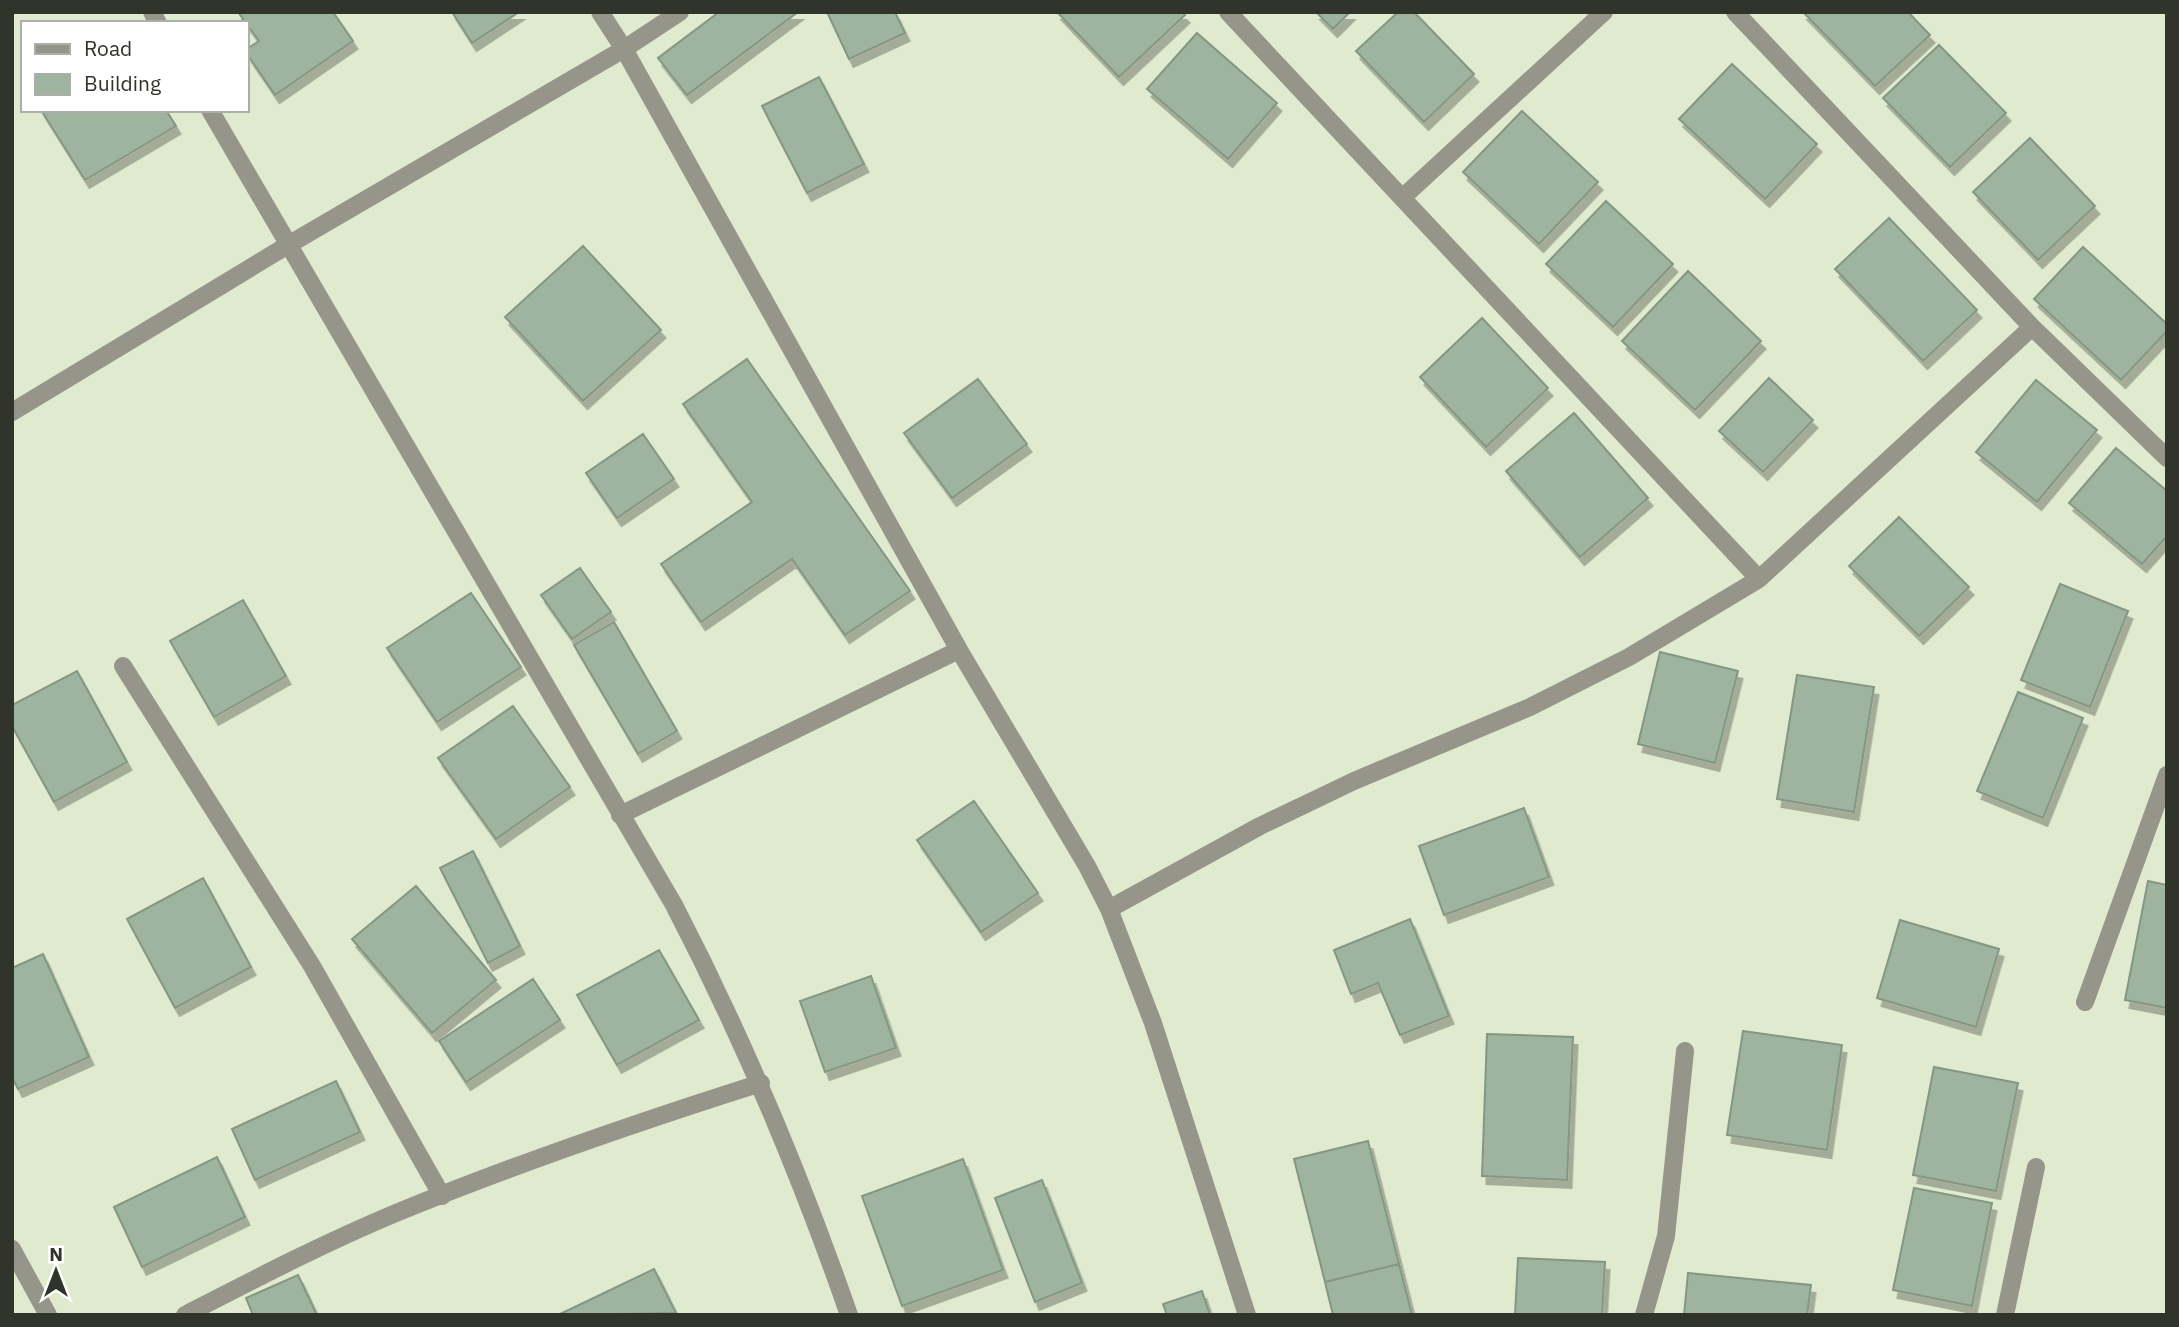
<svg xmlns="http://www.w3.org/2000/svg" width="2179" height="1327" font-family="'IBM Plex Sans',sans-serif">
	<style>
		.building { fill: #9fb49f; stroke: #839783; stroke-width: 2; filter: url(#shadow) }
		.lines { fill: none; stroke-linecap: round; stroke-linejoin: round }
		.minor { stroke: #969589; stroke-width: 18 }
	</style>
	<defs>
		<filter id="shadow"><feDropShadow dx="4.5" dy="8" stdDeviation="0" flood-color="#0004"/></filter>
	</defs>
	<rect width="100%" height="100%" fill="#dfeacf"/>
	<!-- building -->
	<path class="building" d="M238 12H333L353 41 275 95 247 54V49L259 41Z
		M452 12H519L472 43Z
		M719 12H798L687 95 658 58Z
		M827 12H895L905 33 849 59Z
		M1057 12H1182L1185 15 1119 77Z
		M1316 12H1350L1333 29Z
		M1398 12H1414L1474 74 1424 122 1356 51Z
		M1803 12H1908L1930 35 1875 86Z
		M1197 33 1277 103 1228 159 1147 89Z
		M1939 45 2006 113 1950 167 1883 98Z
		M1732 64 1817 144 1765 199 1679 119Z
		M819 77 864 164 807 193 762 106Z
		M41 110H166L176 126 85 180Z
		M1522 111 1598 182 1539 244 1463 172Z
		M2030 138 2095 206 2038 260 1973 192Z
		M1606 201 1673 264 1613 327 1546 264Z
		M1889 218 1977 310 1923 361 1835 269Z
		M583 246 661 330 583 401 505 317Z
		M2083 247 2167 324V331L2121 380 2034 299Z
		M1688 271 1761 341 1695 410 1622 341Z
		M1482 318 1548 388 1486 447 1420 377Z
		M747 359 910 591 845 635 792 559 701 622 661 564 752 502 683 404Z
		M1769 378 1813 420 1763 472 1719 431Z
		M978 379 1027 444 952 498 904 433Z
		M2036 380 2097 430 2037 502 1976 452Z
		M1574 413 1648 498 1580 557 1506 471Z
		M643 434 674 479 617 518 586 473Z
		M2116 448 2167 491V536L2142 564 2069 503Z
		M1899 517 1969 587 1919 636 1849 566Z
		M580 568 611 612 572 639 541 595Z
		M2060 584 2128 611 2090 707 2021 680Z
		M471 593 521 667 437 722 387 648Z
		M243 600 286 676 214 717 170 641Z
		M614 622 677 731 638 754 574 645Z
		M1660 652 1738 671 1715 763 1638 744Z
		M77 671 127 762 54 802 12 726V705Z
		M1797 675 1874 687 1854 812 1777 799Z
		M2018 692 2083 718 2043 818 1977 791Z
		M513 706 570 787 496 839 438 758Z
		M974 801 1038 893 981 932 917 840Z
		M1524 808 1549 877 1444 915 1419 846Z
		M473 851 520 946 488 963 440 868Z
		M203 878 251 967 175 1008 127 919Z
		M2148 881 2167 885V1008L2125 1000Z
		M416 886 496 980 432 1033 352 939Z
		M1410 919 1449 1016 1400 1035 1378 983 1351 994 1334 950Z
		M1900 920 1999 949 1976 1027 1877 998Z
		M659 950 699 1020 617 1065 577 995Z
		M43 954 89 1057 18 1089 12 1077V968Z
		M871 976 896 1048 825 1072 800 1001Z
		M533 979 560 1020 466 1082 439 1041Z
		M1743 1031 1842 1045 1827 1150 1727 1135Z
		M1487 1034 1573 1037 1567 1180 1482 1176Z
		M1934 1067 2018 1083 1996 1191 1913 1175Z
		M336 1081 360 1132 255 1180 232 1129Z
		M1368 1141 1399 1264 1325 1282 1294 1159Z
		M217 1157 245 1217 142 1267 114 1207Z
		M963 1159 1003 1270 902 1306 862 1196Z
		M1042 1180 1082 1283 1035 1302 995 1198Z
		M1914 1188 1992 1203 1972 1306 1893 1290Z
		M1518 1258 1605 1262 1602 1315H1515Z
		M1399 1264 1412 1315H1333L1325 1282Z
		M654 1269 676 1313 558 1315Z
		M1688 1273 1811 1285 1807 1315H1684Z
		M298 1275 317 1315H253L246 1298Z
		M1202 1291 1210 1315H1167L1163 1304Z"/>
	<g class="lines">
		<!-- minor -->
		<path class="minor" d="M152 12 158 23
			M600 12 624 49 959 650 1087 866 1109 909 1153 1023 1247 1315
			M1228 12 1759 579
			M1735 12 2032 327 2167 458
			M210 110 674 905C743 1038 800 1174 849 1315
			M1402 198 1604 12
			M12 412 288 245 624 49 680 12
			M123 666 312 966 442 1196
			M620 815 959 650
			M1109 909 1260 826 1354 781 1530 707 1629 657 1759 579 2032 327
			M2085 1002 2167 775
			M12 1249 48 1315
			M185 1315C255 1279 324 1243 396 1213 516 1164 638 1122 761 1083
			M1644 1315 1666 1236 1685 1051
			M2005 1315 2036 1167"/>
	</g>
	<!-- border -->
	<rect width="2179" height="1327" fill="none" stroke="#30342a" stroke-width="28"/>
	<!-- legend -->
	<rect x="21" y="21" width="228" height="91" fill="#ffffff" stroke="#acaeaa" stroke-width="2"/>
	<rect x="35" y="44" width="35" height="10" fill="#969589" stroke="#acaeaa" stroke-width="2"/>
	<text x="84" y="56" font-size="21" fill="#30342a">Road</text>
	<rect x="35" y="74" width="35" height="21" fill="#9fb49f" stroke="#acaeaa" stroke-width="2"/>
	<text x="84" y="91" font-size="21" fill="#30342a">Building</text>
	<!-- north arrow -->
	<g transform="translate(56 1271)" stroke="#ffffff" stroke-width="5" paint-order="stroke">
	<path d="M0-5L12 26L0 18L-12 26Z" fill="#30342a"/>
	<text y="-10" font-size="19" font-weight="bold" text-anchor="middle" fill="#30342a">N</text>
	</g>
</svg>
